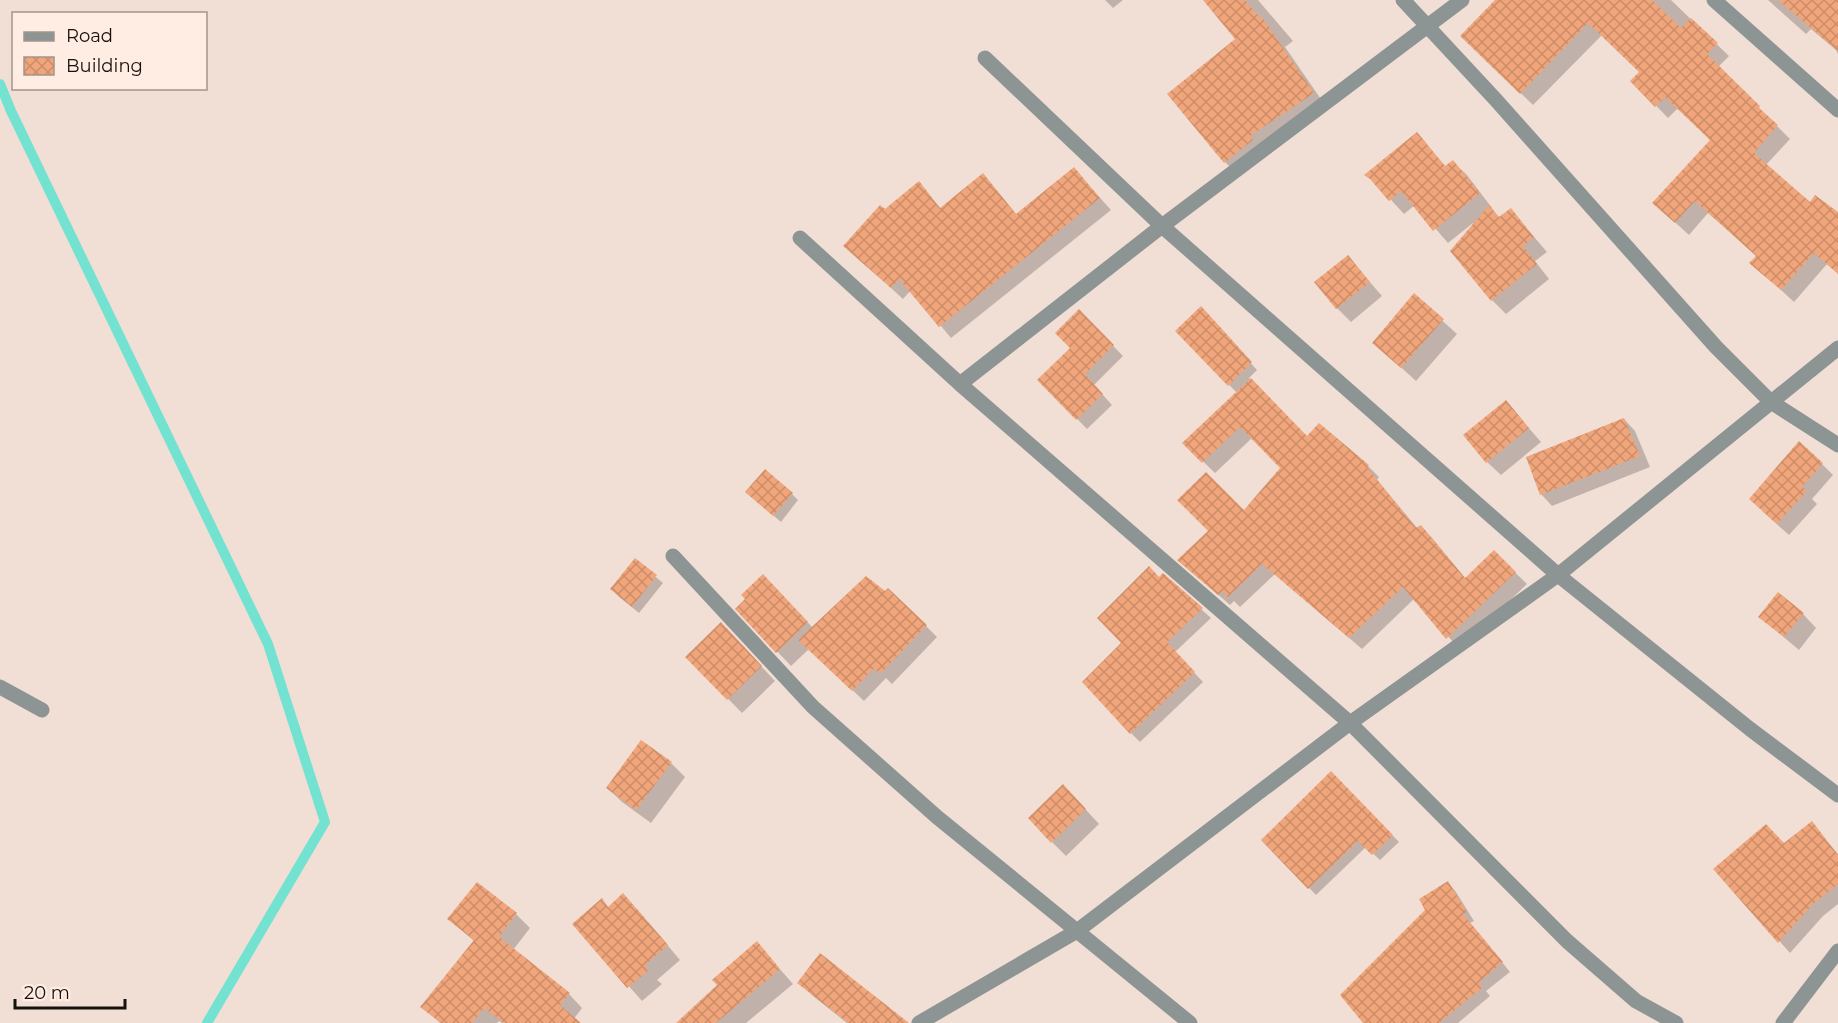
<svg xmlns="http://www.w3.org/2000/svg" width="1838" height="1023" font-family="Montserrat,sans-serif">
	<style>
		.shadow { fill: #0003 }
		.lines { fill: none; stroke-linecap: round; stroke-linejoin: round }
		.stream { stroke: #74e2d0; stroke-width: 10 }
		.building { fill: url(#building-cross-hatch) }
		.minor { stroke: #8c9593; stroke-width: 15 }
	</style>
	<defs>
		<pattern id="building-cross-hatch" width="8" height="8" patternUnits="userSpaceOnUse" patternTransform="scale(1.5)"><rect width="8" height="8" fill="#f0a57b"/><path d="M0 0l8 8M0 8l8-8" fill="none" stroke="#cd8d69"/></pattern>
	</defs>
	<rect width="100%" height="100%" fill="#f1dfd5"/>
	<!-- shadow -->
	<path class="shadow" d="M1105 0H1123L1113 8Z
		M1212 0H1258L1293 41 1285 47 1325 105 1237 174 1225 162 1237 39Z
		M1497 0H1671L1729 56 1718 67 1790 139 1766 165 1810 204 1838 214V273L1827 264 1794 302 1752 263 1758 257 1708 213 1689 235 1667 215 1712 140 1678 108 1668 118 1632 81 1641 72 1602 35 1533 105 1462 36Z
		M1768 0H1838V54L1836 50 1811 29 1806 34Z
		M1417 134 1446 167 1453 162 1467 175 1492 208 1491 209 1500 218 1511 210 1547 252 1535 261 1549 279 1506 314 1492 300 1473 223 1448 243 1415 205 1404 214 1381 189Z
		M1074 169 1111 210 951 338 911 290 903 299 857 257 885 211 919 184 941 209 983 175 1017 215Z
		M1348 257 1382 296 1351 322 1337 308Z
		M1414 295 1457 334 1416 381 1374 343Z
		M1079 311 1123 356 1094 385 1112 405 1087 429 1039 380 1072 348Z
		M1208 315 1257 370 1249 378 1308 438 1368 466 1379 477 1377 480 1418 529 1421 527 1432 538 1466 579 1494 552 1527 584 1459 649 1415 598 1362 649 1275 574 1240 607 1234 601 1230 605 1191 571 1282 468 1252 438 1215 473 1184 443 1237 393 1177 331Z
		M1506 402 1541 442 1501 475 1487 462Z
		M1624 419 1635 431 1650 467 1552 506 1541 494Z
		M1822 464 1833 475 1812 499 1817 504 1789 535 1762 511Z
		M792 494 798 500 781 522 754 499Z
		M635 560 663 583 639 613 618 596Z
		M1163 575 1211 618 1175 652 1203 682 1140 742 1131 733 1123 643Z
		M777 590 813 628 926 626 937 637 892 684 886 678 864 701 809 649 791 666 737 609 747 599Z
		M1803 614 1816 628 1799 650 1760 617Z
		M735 638 775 681 742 713 687 657Z
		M642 742 671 763 685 777 651 823 622 802 608 788Z
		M1331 773 1399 842 1380 860 1366 847 1316 895 1263 840Z
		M1077 800 1099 824 1066 856 1052 842Z
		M1811 823 1838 854V904L1823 916 1790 953 1715 869 1785 845Z
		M1448 883 1456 892 1474 921 1470 923 1510 972 1486 991 1490 996 1458 1023H1365L1427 910Z
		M602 901 609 908 637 909 680 960 657 980 662 984 642 1001 574 924Z
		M516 914 530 928 513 950 569 994 582 1008 573 1020 576 1023H502L499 1021 497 1023H440L422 1006 475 942 449 919Z
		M757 943 793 984 746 1023H679L719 985Z
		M799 982 905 1023H847L813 996Z"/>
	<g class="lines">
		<!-- stream -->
		<path class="stream" d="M0 84 11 111 268 644 325 822 207 1023"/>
	</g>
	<!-- building -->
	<path class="building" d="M1203 0H1245L1260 18 1262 17 1314 93 1250 136 1253 140 1224 163 1167 94 1235 39Z
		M1495 0H1652L1681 28 1691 18 1718 43 1707 54 1760 106 1759 108 1778 125 1754 153 1810 202 1815 195 1838 212V274L1814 253 1781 290 1749 263 1756 256 1695 201 1675 223 1652 203 1710 140 1665 97 1655 107 1630 81 1639 72 1588 23 1520 94 1460 36Z
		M1778 0H1838V51Z
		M1417 132 1445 166 1453 160 1480 193 1433 231 1401 191 1389 201 1370 179 1364 175Z
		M1074 167 1100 198 939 327 899 279 891 288 843 246 880 205 885 209 919 181 940 208 983 173 1016 214Z
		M1489 205 1499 217 1511 208 1534 237 1523 246 1537 264 1491 301 1450 251Z
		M1348 255 1370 282 1336 309 1314 282Z
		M1414 293 1444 319 1401 368 1372 343Z
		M1201 306 1252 362 1228 386 1175 331Z
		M1079 309 1114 345 1085 374 1103 394 1076 420 1037 380 1070 348 1055 333Z
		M1251 378 1307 436 1319 423 1369 465 1367 467 1416 528 1421 525 1465 578 1494 550 1516 572 1446 639 1403 587 1349 638 1262 564 1228 597 1222 591 1218 595 1177 560 1208 531 1177 500 1206 472 1244 510 1280 468 1240 427 1202 463 1182 443Z
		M1506 400 1529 428 1486 463 1463 435Z
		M1624 418 1640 456 1540 495 1526 457Z
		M1799 441 1823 463 1802 487 1807 491 1777 524 1749 499Z
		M765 469 793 493 773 516 745 492Z
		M635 558 657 575 632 607 610 589Z
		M1149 566 1159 577 1163 573 1203 608 1167 642 1195 672 1130 734 1082 682 1121 643 1097 618Z
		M763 574 808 622 776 653 735 609 745 599 741 595Z
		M866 576 885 591 888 588 927 625 880 674 874 668 852 691 798 640Z
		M1778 592 1804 613 1784 637 1758 617Z
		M721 622 762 666 727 700 685 657Z
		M641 740 672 762 636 810 606 788Z
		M1331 771 1393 835 1372 855 1358 841 1308 889 1261 840Z
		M1063 784 1086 809 1051 843 1028 818Z
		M1812 821 1838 855V884L1812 905 1778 943 1713 869 1766 824 1784 843Z
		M1448 881 1467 912 1463 914 1503 962 1479 982 1483 987 1439 1023H1363L1340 995 1425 910 1419 899Z
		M477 882 517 913 499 937 570 993 560 1005 581 1023H504L484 1008 472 1023H441L420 1007 474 940 447 919Z
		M623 893 668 945 645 965 649 970 627 988 572 924 602 898 608 907Z
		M757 941 780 969 716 1023H676L717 985 712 980Z
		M820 953 909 1023H848L797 983Z"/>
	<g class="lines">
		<!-- minor -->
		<path class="minor" d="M1403 0 1496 100 1716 347 1771 402 1838 445
			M1714 0 1838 110
			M985 58 1162 226 1558 575 1750 729 1838 795
			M800 238 960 384 1350 723 1567 941 1636 1001 1676 1023
			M960 384 1162 226 1462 0
			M673 556 813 707 937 817 1190 1023
			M0 687 42 710
			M919 1023 1077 931 1350 723 1558 575 1838 348
			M1783 1023 1838 951"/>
	</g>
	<!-- legend -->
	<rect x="12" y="12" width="195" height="78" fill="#ffece2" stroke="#a2948d" stroke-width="1.5"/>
	<rect x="24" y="32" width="30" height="9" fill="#8c9593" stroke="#a2948d" stroke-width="1.5"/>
	<text x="66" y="42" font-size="18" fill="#17110e">Road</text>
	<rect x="24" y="57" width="30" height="18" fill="url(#building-cross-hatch)" stroke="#a2948d" stroke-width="1.5"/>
	<text x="66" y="72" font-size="18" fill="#17110e">Building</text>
	<!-- scale -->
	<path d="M15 999v9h110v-9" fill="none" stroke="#17110e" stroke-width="3"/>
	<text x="24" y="999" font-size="18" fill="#17110e" stroke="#ffece2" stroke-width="4.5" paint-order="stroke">20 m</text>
</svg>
